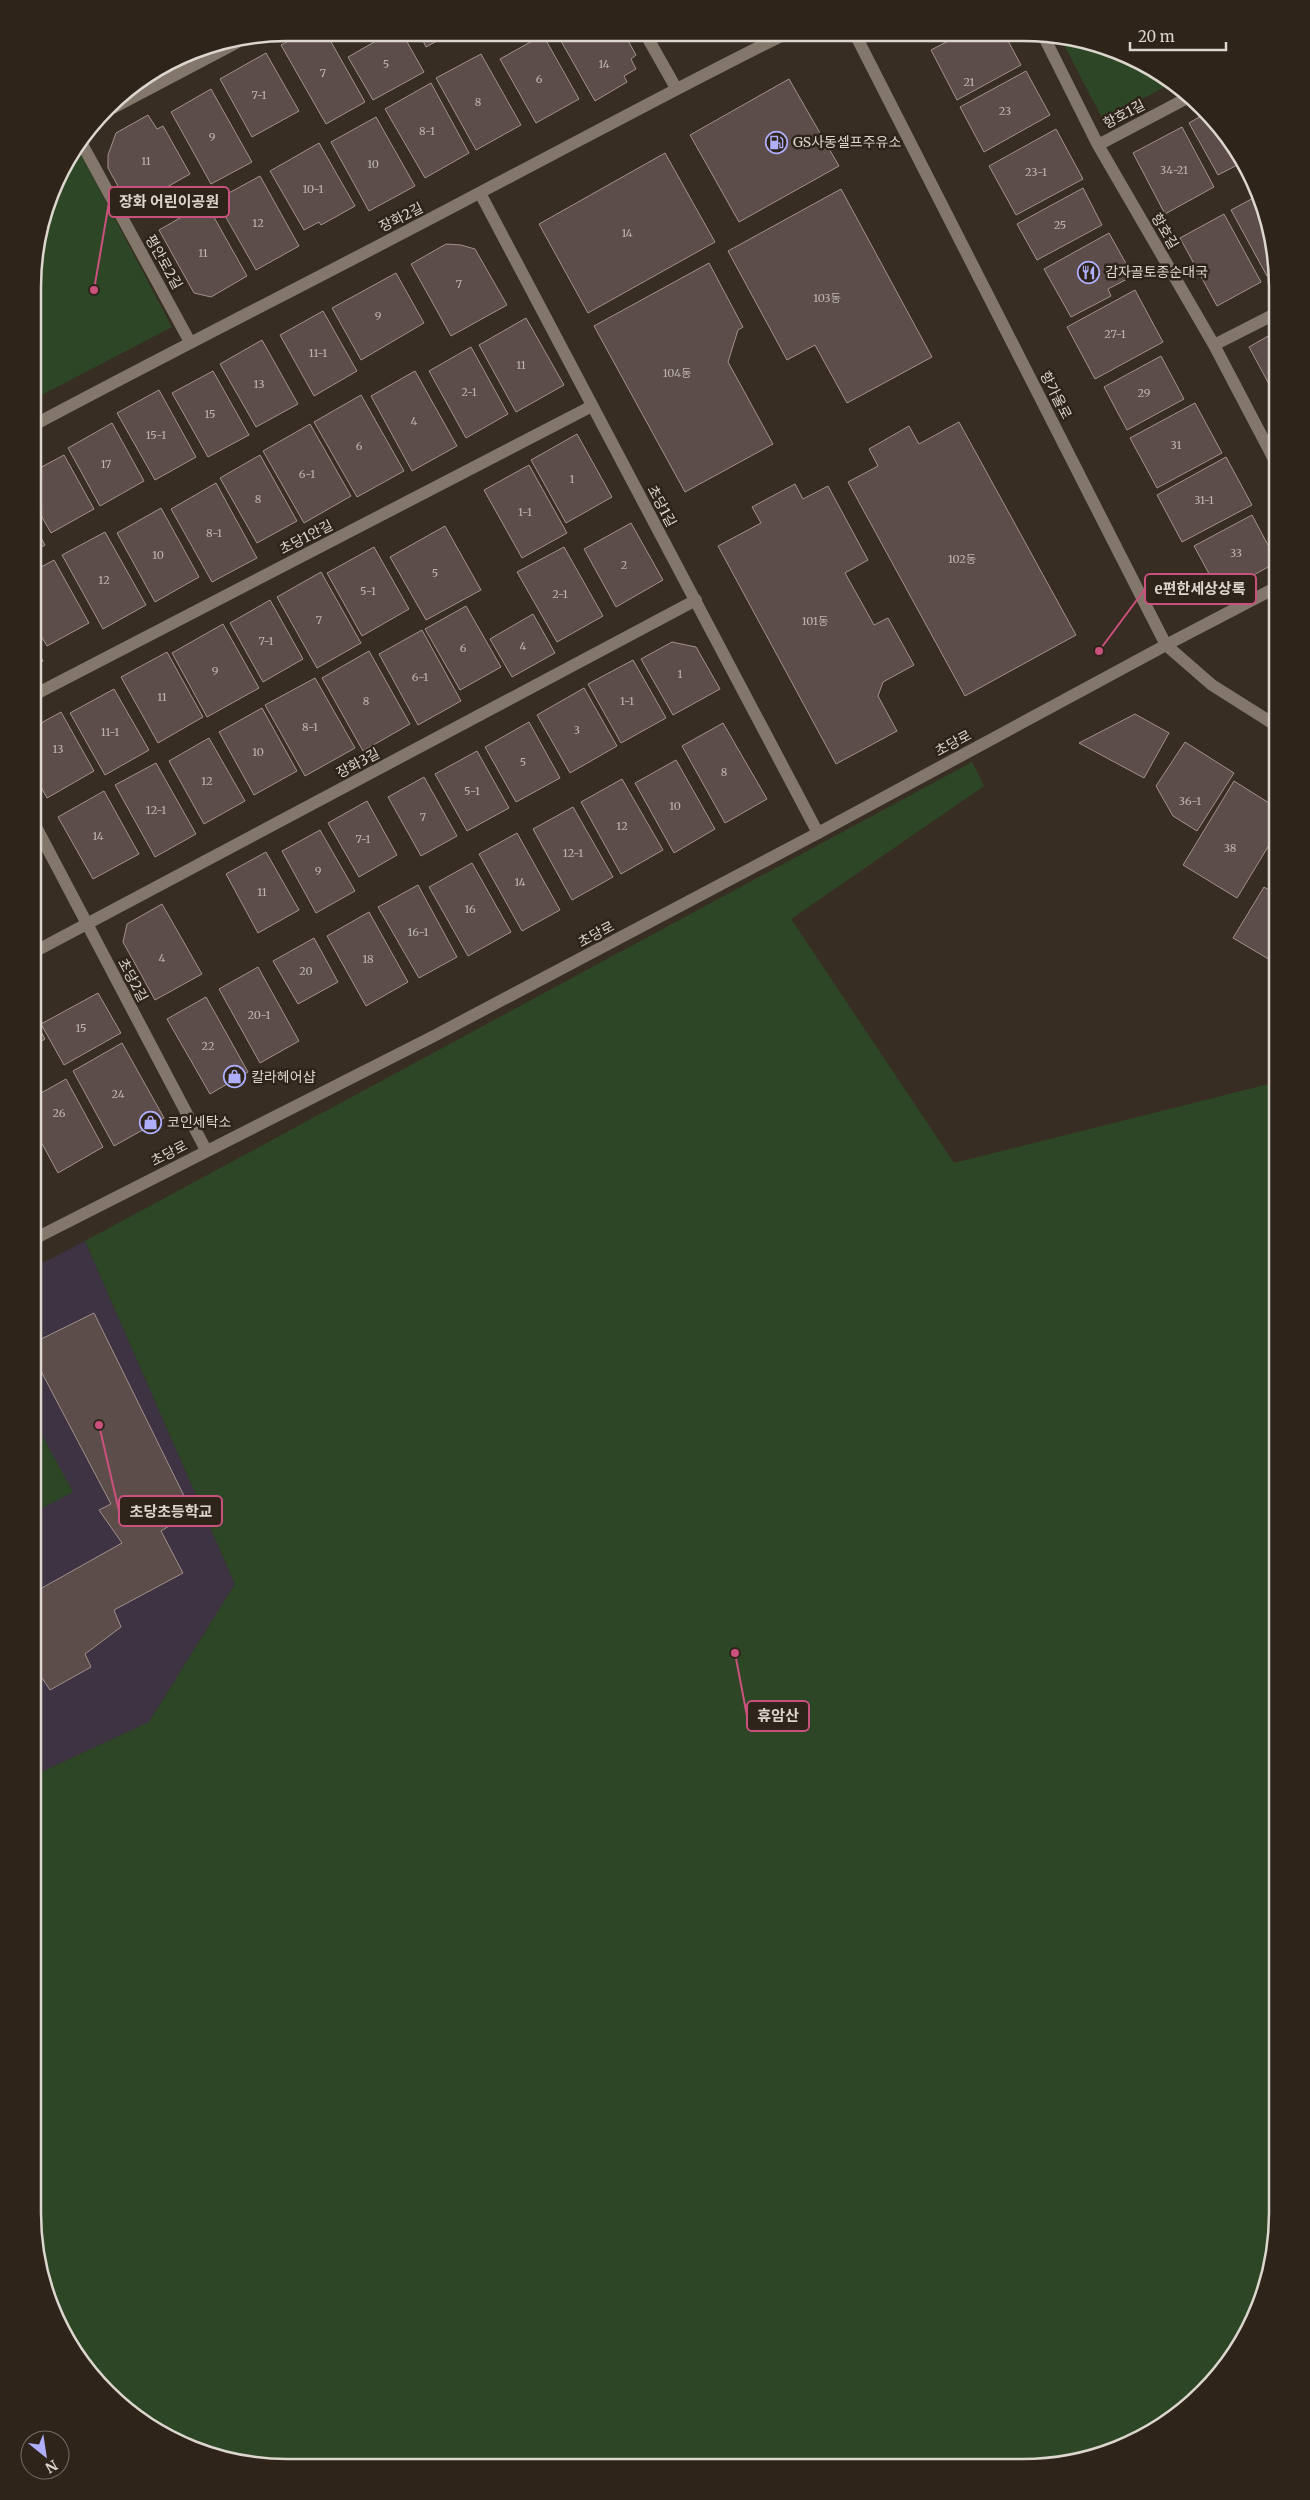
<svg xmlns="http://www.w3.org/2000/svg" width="1310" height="2500" font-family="Merriweather,'Noto Sans KR',serif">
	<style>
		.education { fill: #3d3342 }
		.green { fill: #2d4726 }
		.building { fill: #5d4d4a; stroke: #a2908c }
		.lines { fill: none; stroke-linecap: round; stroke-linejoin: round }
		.minor { stroke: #83776c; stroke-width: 12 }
		.tertiary { stroke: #83776c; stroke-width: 12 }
		.secondary { stroke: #83776c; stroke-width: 12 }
		.labels { text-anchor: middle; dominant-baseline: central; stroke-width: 5; stroke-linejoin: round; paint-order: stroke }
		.number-label { font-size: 11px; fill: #bcb4ae }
		.street-label { font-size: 14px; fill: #dcd6cf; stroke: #2e241a }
		.poi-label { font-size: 14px; fill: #dcd6cf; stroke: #2e241a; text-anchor: start }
		.rim { fill: none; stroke: #dcd6cf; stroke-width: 2.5 }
		.leader { fill: none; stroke: #ca517e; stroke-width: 2 }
		.callout-dot { fill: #ca517e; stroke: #2e241a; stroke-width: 2 }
		.callout { fill: #2e241a; stroke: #ca517e; stroke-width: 2 }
		.callout-label { font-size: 15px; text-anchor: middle; font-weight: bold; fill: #dcd6cf }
	</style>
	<rect width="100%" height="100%" fill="#382d23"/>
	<!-- education -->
	<path class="education" d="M85 1241 235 1584 149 1722 33 1776 34 1267Z"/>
	<!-- green -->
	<path class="green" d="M1060 37H1073L1135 59 1172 83 1103 120Z
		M78 149 172 327 34 399 35 254 59 174Z
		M972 762 984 786 791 919 954 1163 1277 1082V2230L1258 2310 1225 2368 1165 2424 1105 2454 1023 2467 253 2465 189 2448 119 2405 76 2355 46 2295 33 2213V1776L149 1722 235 1584 85 1241Z
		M33 1419 73 1492 33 1513Z"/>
	<!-- building -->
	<path class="building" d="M304 33H326L365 102 326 124 281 45Z
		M390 33H402L424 72 373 100 348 57Z
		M419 33 450 34 426 47Z
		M557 34 625 35 636 55 631 59 636 69 624 76 627 82 595 101Z
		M543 35 579 99 536 123 500 59Z
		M683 35H710L699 41Z
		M956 37H1006L1021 65 957 100 931 50Z
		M266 53 299 111 252 137 220 79Z
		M481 54 521 125 476 150 436 78Z
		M1026 71 1050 115 984 152 960 107Z
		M789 79 839 166 739 222 690 135Z
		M431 83 469 153 425 178 385 109Z
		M211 89 252 162 211 184 171 112Z
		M1206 113 1235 146 1243 162 1218 175 1189 123Z
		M148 115 157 129 163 126 190 174 130 208 108 168V155L116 133Z
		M376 117 415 186 369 211 331 142Z
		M1182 127 1214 187 1165 214 1133 153Z
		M1056 129 1083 179 1016 215 989 166Z
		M319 143 355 206 321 225 319 222 304 230 270 171Z
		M665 153 715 242 588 313 539 224Z
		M260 176 299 246 256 270 216 200Z
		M1083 188 1102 225 1037 260 1017 224Z
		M841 189 932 357 847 403 815 345 787 360 728 251Z
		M1259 195 1264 205 1275 271 1267 276 1231 210Z
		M206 203 247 276 211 297 194 293 159 230Z
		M1224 214 1261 282 1217 306 1180 238Z
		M1109 233 1133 276 1108 289 1111 296 1071 317 1044 269Z
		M446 244 461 245 475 249 507 305 451 336 411 264Z
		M709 263 743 327 738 330 728 362 773 444 685 492 594 326Z
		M396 273 424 323 361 360 332 308Z
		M1135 290 1163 342 1095 379 1067 327Z
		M323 311 357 371 314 396 280 335Z
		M526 318 564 385 516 412 479 345Z
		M1277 331V399L1249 347Z
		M262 340 298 404 256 427 220 364Z
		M471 347 508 414 466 438 429 371Z
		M1161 356 1184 399 1127 430 1104 387Z
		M213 371 249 435 208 457 172 393Z
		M415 371 457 446 412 471 371 396Z
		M159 390 196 457 155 480 117 413Z
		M361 395 404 471 357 497 314 422Z
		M1195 403 1222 453 1157 488 1130 438Z
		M959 422 1076 635 965 696 848 482 878 466 869 449 909 426 919 444Z
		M112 423 144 481 100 506 68 448Z
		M310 424 351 496 304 523 263 451Z
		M577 434 612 497 566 523 531 460Z
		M64 455 94 509 51 533 34 503V471Z
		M260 455 297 521 257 543 220 478Z
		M1226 457 1252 505 1182 542 1157 495Z
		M529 465 567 533 522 558 484 490Z
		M216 483 257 558 212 582 171 509Z
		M795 484 803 499 828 486 868 560 845 573 874 625 888 618 914 665 883 682 878 696 897 731 836 764 718 546 761 523 752 507Z
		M161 508 199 577 155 602 117 533Z
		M1252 515 1277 562 1220 594 1194 546Z
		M631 523 663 580 616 607 584 549Z
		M34 525 45 545 34 552Z
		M445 526 481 590 426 620 390 557Z
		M105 532 146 605 103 629 62 555Z
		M374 547 409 609 362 636 327 573Z
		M564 547 603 616 557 642 517 572Z
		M54 560 89 623 47 646 34 624V571Z
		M321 572 361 643 317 668 277 597Z
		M270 600 303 659 263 682 230 623Z
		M466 606 501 667 460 690 425 629Z
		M533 614 555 653 512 677 490 639Z
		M223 624 259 688 207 717 172 653Z
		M422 630 461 701 418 725 379 654Z
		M672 642 696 647 720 689 673 715 641 659Z
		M34 645 43 661 34 666Z
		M369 651 410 724 363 751 322 678Z
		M167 652 203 717 158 743 121 677Z
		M633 660 666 718 621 743 588 684Z
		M315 678 355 748 305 776 265 705Z
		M584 688 617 746 570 773 537 715Z
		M114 689 149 750 105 775 70 713Z
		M262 708 297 771 254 795 219 732Z
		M61 712 94 771 47 798 34 775V727Z
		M1135 714 1169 733 1144 778 1079 743Z
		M529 722 560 778 516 802 485 747Z
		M723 723 767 799 725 823 682 746Z
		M209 738 245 801 204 824 169 761Z
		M1185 742 1234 773 1197 831 1173 816 1156 786Z
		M477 751 509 808 467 831 435 774Z
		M676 760 715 829 674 853 635 783Z
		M156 763 196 834 155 857 115 785Z
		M424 777 457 836 421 856 388 797Z
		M622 779 663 850 621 874 581 802Z
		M1234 781 1277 808V832L1237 898 1183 865Z
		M104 791 139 854 93 879 58 817Z
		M367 801 397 855 359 877 328 823Z
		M573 807 613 877 572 900 533 829Z
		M320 830 355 891 316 913 282 851Z
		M517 833 560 910 522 931 479 854Z
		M266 852 299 910 258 933 226 874Z
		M472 863 511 932 468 956 429 887Z
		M418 885 457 957 419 978 378 907Z
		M1264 887 1277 895V964L1233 938Z
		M162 904 202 974 155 1000 123 942 127 924Z
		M369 912 408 982 366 1006 327 936Z
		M314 938 338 982 298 1004 273 961Z
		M258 967 299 1041 260 1063 219 989Z
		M98 993 121 1033 64 1065 41 1024Z
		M206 997 248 1072 210 1094 167 1019Z
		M34 1019 45 1039 34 1046Z
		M122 1043 164 1118 114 1146 73 1071Z
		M66 1079 103 1147 58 1173 34 1129V1097Z
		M34 1153 42 1167 34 1172Z
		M94 1313 192 1512 161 1531 183 1573 114 1610 121 1627 85 1654 91 1667 50 1690 38 1672 33 1675V1593L122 1543 99 1510 111 1504 33 1356V1343Z"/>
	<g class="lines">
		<!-- minor -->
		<path class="minor" d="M646 35 676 88
			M1044 37 1098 145 1214 345 1277 465
			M107 111 236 43
			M82 144 190 342
			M1098 145 1191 96
			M480 193 818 833
			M1214 345 1277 313
			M34 425C182 346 332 271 481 192 581 140 680 86 781 36
			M1166 645 1277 587
			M34 695 592 406
			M34 823 206 1150
			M34 952 696 600"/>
		<!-- tertiary -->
		<path class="tertiary" d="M34 1239 434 1036 818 833 1166 645"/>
		<!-- secondary -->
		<path class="secondary" d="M856 36 1166 645 1212 685 1277 726"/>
	</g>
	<!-- icons -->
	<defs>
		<symbol id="fuel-ring" viewBox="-11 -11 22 22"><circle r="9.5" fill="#2e241a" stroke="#aeaefb" stroke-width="1.5"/><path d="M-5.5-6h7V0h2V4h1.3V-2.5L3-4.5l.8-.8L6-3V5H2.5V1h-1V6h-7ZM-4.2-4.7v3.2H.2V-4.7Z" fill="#aeaefb"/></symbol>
		<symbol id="restaurant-ring" viewBox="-11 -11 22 22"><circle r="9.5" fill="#2e241a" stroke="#aeaefb" stroke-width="1.5"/><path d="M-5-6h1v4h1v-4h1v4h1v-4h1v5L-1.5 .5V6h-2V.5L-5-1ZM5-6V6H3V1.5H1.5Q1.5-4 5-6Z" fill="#aeaefb"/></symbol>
		<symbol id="shop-ring" viewBox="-11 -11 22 22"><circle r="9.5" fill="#2e241a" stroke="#aeaefb" stroke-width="1.5"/><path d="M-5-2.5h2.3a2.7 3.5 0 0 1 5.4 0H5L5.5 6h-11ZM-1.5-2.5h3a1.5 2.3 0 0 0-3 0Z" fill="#aeaefb"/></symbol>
	</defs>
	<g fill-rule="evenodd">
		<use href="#fuel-ring" x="764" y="130" width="25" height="25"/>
		<use href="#restaurant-ring" x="1076" y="260" width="25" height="25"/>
		<use href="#shop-ring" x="222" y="1064" width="25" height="25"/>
		<use href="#shop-ring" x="138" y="1110" width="25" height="25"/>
	</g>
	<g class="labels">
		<!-- number labels -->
		<g class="number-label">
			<text x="386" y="64">5</text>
			<text x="604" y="64">14</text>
			<text x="323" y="73">7</text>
			<text x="539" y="79">6</text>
			<text x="969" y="82">21</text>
			<text x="259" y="95">7-1</text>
			<text x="478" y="102">8</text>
			<text x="1005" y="111">23</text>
			<text x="427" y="131">8-1</text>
			<text x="212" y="137">9</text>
			<text x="146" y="161">11</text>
			<text x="373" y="164">10</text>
			<text x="1174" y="170">34-21</text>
			<text x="1036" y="172">23-1</text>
			<text x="313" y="189">10-1</text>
			<text x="258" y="223">12</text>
			<text x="1060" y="225">25</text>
			<text x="627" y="233">14</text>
			<text x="203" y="253">11</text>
			<text x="459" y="284">7</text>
			<text x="827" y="298">103동</text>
			<text x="378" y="316">9</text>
			<text x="1115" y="334">27-1</text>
			<text x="318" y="353">11-1</text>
			<text x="521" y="365">11</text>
			<text x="677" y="373">104동</text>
			<text x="259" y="384">13</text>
			<text x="469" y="392">2-1</text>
			<text x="1144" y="393">29</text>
			<text x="210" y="414">15</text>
			<text x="414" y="421">4</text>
			<text x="156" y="435">15-1</text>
			<text x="1176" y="445">31</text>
			<text x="359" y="446">6</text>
			<text x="106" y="464">17</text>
			<text x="307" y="474">6-1</text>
			<text x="572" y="479">1</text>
			<text x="258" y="499">8</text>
			<text x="1204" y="500">31-1</text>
			<text x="525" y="512">1-1</text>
			<text x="214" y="533">8-1</text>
			<text x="1236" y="553">33</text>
			<text x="158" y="555">10</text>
			<text x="962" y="559">102동</text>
			<text x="624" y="565">2</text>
			<text x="435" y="573">5</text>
			<text x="104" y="580">12</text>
			<text x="368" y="591">5-1</text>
			<text x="560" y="594">2-1</text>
			<text x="319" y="620">7</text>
			<text x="815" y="621">101동</text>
			<text x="266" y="641">7-1</text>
			<text x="523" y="646">4</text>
			<text x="463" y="648">6</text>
			<text x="215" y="671">9</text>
			<text x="680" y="674">1</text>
			<text x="420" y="677">6-1</text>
			<text x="162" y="697">11</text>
			<text x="366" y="701">8</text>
			<text x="627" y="701">1-1</text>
			<text x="310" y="727">8-1</text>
			<text x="577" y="730">3</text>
			<text x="110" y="732">11-1</text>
			<text x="58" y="749">13</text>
			<text x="258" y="752">10</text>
			<text x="523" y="762">5</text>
			<text x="724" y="772">8</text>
			<text x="207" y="781">12</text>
			<text x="472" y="791">5-1</text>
			<text x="1190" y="801">36-1</text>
			<text x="675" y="806">10</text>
			<text x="156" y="810">12-1</text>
			<text x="423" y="817">7</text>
			<text x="622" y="826">12</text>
			<text x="98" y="836">14</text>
			<text x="363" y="839">7-1</text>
			<text x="1230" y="848">38</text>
			<text x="573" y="853">12-1</text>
			<text x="318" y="871">9</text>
			<text x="520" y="882">14</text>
			<text x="262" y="892">11</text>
			<text x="470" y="909">16</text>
			<text x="418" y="932">16-1</text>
			<text x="162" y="958">4</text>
			<text x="368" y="959">18</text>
			<text x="306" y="971">20</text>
			<text x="259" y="1015">20-1</text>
			<text x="81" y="1028">15</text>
			<text x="208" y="1046">22</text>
			<text x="118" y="1094">24</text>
			<text x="59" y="1113">26</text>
		</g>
		<!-- street labels -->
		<g class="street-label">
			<text transform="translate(1124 114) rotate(-28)">항호1길</text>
			<text transform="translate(401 217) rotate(-27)">장화2길</text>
			<text transform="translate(1165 231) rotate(60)">항호길</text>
			<text transform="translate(164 262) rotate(61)">평안로2길</text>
			<text transform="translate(1056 395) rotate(63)">항가울로</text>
			<text transform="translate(662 506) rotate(62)">초당1길</text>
			<text transform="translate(306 537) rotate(-27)">초당1안길</text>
			<text transform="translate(953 743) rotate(-28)">초당로</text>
			<text transform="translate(358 763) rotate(-28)">장화3길</text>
			<text transform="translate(596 934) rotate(-28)">초당로</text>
			<text transform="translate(133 980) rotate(62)">초당2길</text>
			<text transform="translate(169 1153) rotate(-27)">초당로</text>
		</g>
		<!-- poi labels -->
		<g class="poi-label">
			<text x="793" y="142">GS사동셀프주유소</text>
			<text x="1105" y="272">감자골토종순대국</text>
			<text x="251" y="1077">칼라헤어샵</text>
			<text x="167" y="1122">코인세탁소</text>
		</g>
	</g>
	<!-- crop -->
	<path d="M0 0H1310V2500H0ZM287 41H1023A246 246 0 0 1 1269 287V2213A246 246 0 0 1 1023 2459H287A246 246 0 0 1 41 2213V287A246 246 0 0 1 287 41Z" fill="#2e241a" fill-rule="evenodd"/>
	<path class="rim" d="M287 41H1023A246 246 0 0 1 1269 287V2213A246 246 0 0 1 1023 2459H287A246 246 0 0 1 41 2213V287A246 246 0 0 1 287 41Z"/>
	<!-- callouts -->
	<path class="leader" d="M94 290L109 202M1099 651L1145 589M99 1425L119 1511M735 1653L747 1716"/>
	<g class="callout-dot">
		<circle cx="94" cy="290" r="5"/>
		<circle cx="1099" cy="651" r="5"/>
		<circle cx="99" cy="1425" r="5"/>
		<circle cx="735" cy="1653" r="5"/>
	</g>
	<g class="callout">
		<rect x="109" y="187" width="120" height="30" rx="5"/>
		<rect x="1145" y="574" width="111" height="30" rx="5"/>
		<rect x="119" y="1496" width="103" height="30" rx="5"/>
		<rect x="747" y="1701" width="62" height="30" rx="5"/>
	</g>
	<g class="callout-label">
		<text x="169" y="207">장화 어린이공원</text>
		<text x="1200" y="594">e편한세상상록</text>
		<text x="171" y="1517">초당초등학교</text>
		<text x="778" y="1721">휴암산</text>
	</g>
	<!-- north arrow -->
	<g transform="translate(45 2455) rotate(150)"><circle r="24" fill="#2e241a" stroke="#746b62"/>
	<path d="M0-4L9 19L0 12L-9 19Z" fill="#aeaefb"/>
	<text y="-8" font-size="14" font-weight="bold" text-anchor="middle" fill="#dcd6cf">N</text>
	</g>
	<!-- scale -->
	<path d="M1130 42v8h96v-8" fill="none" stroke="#dcd6cf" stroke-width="2.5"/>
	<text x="1138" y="42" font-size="15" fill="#dcd6cf" stroke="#2e241a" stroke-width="4" paint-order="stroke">20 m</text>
</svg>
